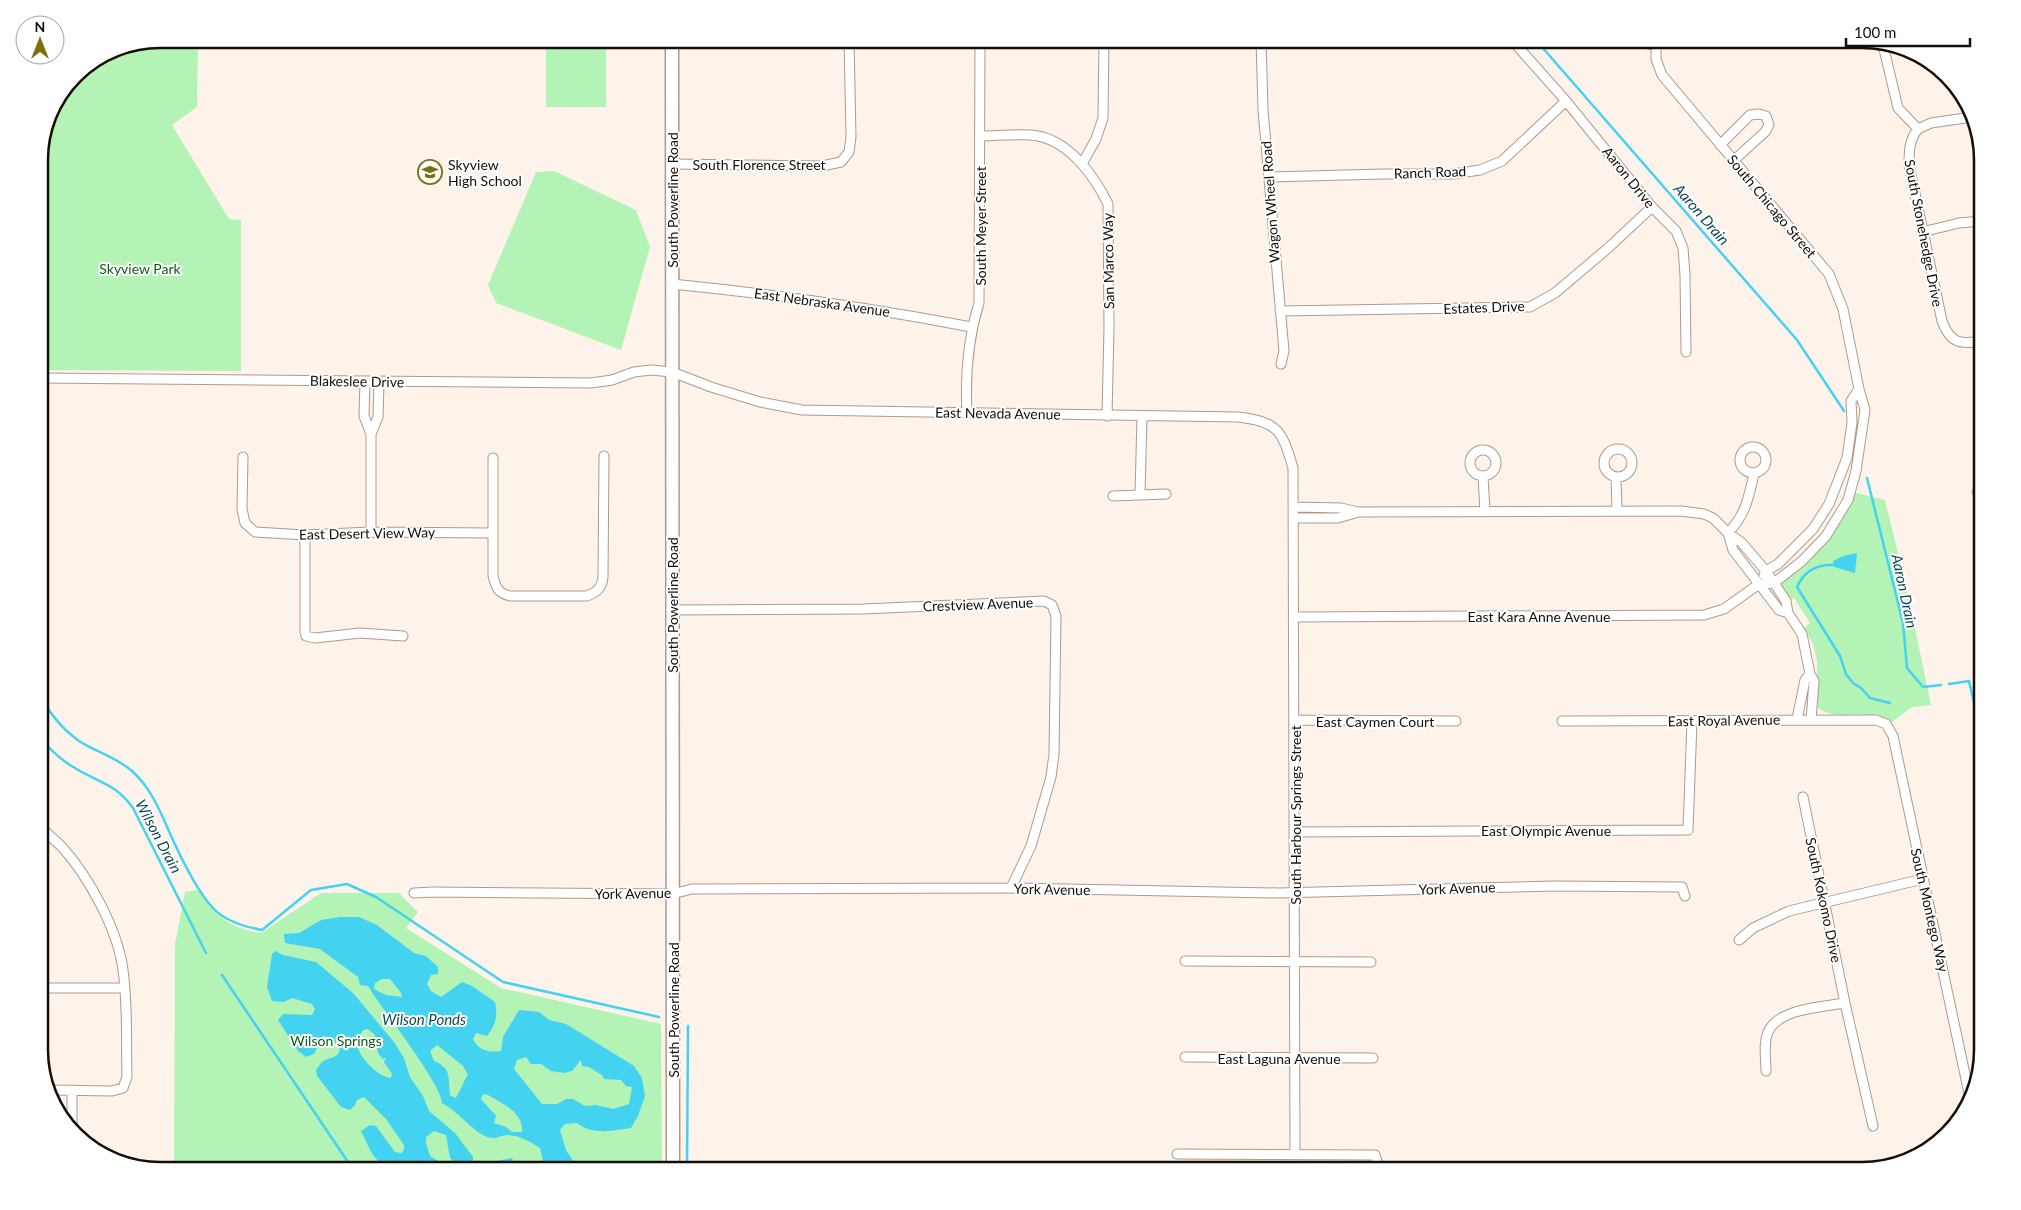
<svg xmlns="http://www.w3.org/2000/svg" width="2021" height="1210" font-family="Lato,sans-serif">
	<style>
		.green { fill: #b3f3b5 }
		.water { fill: #43d3f1; fill-rule: evenodd }
		.lines { fill: none; stroke-linecap: round; stroke-linejoin: round }
		.stream { stroke: #43d3f1; stroke-width: 2.5 }
		.street-casing { stroke: #b19988; stroke-width: 11 }
		.secondary-casing { stroke: #b19988; stroke-width: 15 }
		.street { stroke: #fff; stroke-width: 9 }
		.secondary { stroke: #fff; stroke-width: 12 }
		.labels { text-anchor: middle; dominant-baseline: central; stroke-width: 4; stroke-linejoin: round; paint-order: stroke }
		.poi-label { font-size: 14px; fill: #150d07; stroke: #fff; text-anchor: start }
		.street-label { font-size: 14px; fill: #150d07; stroke: #fff }
		.park-label { font-size: 14px; fill: #095e1c; stroke: #fff }
		.water-label { font-size: 15px; font-style: italic; fill: #0b4a57; stroke: #fff }
		.rim { fill: none; stroke: #150d07; stroke-width: 2.5 }
	</style>
	<rect width="100%" height="100%" fill="#fdf3eb"/>
	<!-- green -->
	<path class="green" d="M159 39H198L197 107 172 125 229 219 241 220V371L39 370V151L48 113 74 74 113 48Z
		M546 39H606V107H546Z
		M554 171 636 210 650 247 621 350 496 303 488 285 536 172Z
		M1852 492 1885 500 1907 590 1931 705 1912 707 1889 724C1865 703 1839 725 1817 707V661L1813 644 1804 628 1810 623 1794 598 1787 602 1779 589 1783 578 1804 562Z
		M198 890C216 916 229 928 261 933L321 893H399L418 912 406 928 501 988 661 1024 662 1171H174L175 944 185 892Z"/>
	<!-- water -->
	<path class="water" d="M1857 553 1855 573 1834 567 1833 561 1843 556Z
		M340 917H359L377 925 414 953 426 956 438 967V974L431 975 427 984 431 991 441 997 462 982 472 986 495 1002C498 1015 496 1025 487 1036L476 1033 473 1039C478 1050 489 1053 501 1051L503 1037 519 1010 539 1012 549 1020 566 1024 634 1066 642 1078 645 1096 638 1116 631 1128C614 1131 591 1135 577 1123L565 1124 560 1130 566 1150 580 1171H545L540 1148C531 1142 519 1135 507 1135 497 1136 497 1141 485 1136 471 1130 458 1111 442 1103 441 1083 381 1008 368 986L360 985 358 977 320 949 285 943 284 934 299 933 321 920ZM382 979H390L401 993 402 997 386 995 374 989 375 983ZM437 1045 463 1066 468 1075C463 1081 460 1094 455 1098L450 1095C448 1078 452 1068 434 1061L430 1051ZM526 1057 531 1064H541L551 1071 564 1073 572 1071 581 1060 582 1066 589 1067 602 1075 604 1079 621 1080 626 1086 632 1087 629 1104 613 1109 596 1105 585 1106 573 1099H566L557 1104H542L514 1069 517 1060ZM483 1094 488 1095C502 1103 524 1113 522 1132H512L506 1127 494 1123 496 1116 481 1099Z
		M275 951 283 955 316 962 353 993 394 1042 404 1058 410 1077 423 1096 429 1111 455 1133 473 1157V1161L477 1165 512 1158 515 1169 513 1171H456L458 1166 450 1158 446 1135 434 1131 426 1137V1143L430 1156 455 1171H418L412 1165 404 1166 399 1171 385 1170 371 1152 361 1131 370 1125 376 1126 395 1152 401 1153 404 1150V1145L386 1119 364 1097 357 1100 355 1105 350 1110 341 1107 317 1076 316 1070C318 1067 320 1064 322 1062 330 1056 337 1060 340 1049L330 1038 323 1036 314 1054 306 1057 298 1051 278 1020 283 1014 312 1015 315 1009 312 1004 292 998 284 1002 272 1001 267 987 272 954ZM368 1029 375 1035 374 1039 378 1044C376 1051 378 1054 383 1059L386 1058 384 1062 392 1074 391 1078C376 1076 358 1056 356 1042L363 1030Z"/>
	<g class="lines">
		<!-- stream -->
		<path class="stream" d="M1535 39 1797 340 1844 411
			M1867 478 1903 623 1907 668 1923 687 1941 685
			M1834 565C1817 564 1804 571 1797 587L1840 656 1846 674 1853 683 1861 688 1870 698 1890 703
			M1949 684 1969 681 1982 737
			M39 695C50 713 61 728 79 741 96 752 116 757 132 771 149 786 159 808 168 829 179 854 195 889 213 908 225 921 245 927 262 930L311 890 347 884 376 897 503 982 659 1017
			M39 736C49 749 61 760 75 768 99 783 115 783 133 808L206 953
			M222 975 354 1171
			M687 1171 688 1026"/>
		<defs>
			<path id="street" d="M1261 39 1263 110 1284 351 1281 364
				M1511 39 1566 101 1652 207 1676 231 1683 248 1685 275 1686 352
				M1629 39 1656 46
				M1883 45 1898 108 1918 129C1909 140 1909 152 1909 165L1942 321C1950 343 1960 345 1982 341
				M1918 129 1931 123 1972 117
				M980 136C997 136 1023 133 1038 136 1070 142 1095 177 1108 204L1109 328 1107 416
				M1720 145 1750 115 1759 114 1766 116 1769 125 1765 132 1733 161
				M672 164 822 166 841 162 849 152 851 137 849 39
				M1082 164 1096 139 1103 118 1104 39
				M1269 177 1383 174H1453L1480 170 1502 161 1566 101
				M1922 232 1959 223 1982 221
				M672 284C773 294 872 308 971 327
				M1280 311 1530 307 1555 293 1607 249 1652 207
				M39 378 591 383 612 380 634 372 651 370 672 372 711 387 760 402 802 410 1238 417C1278 422 1282 430 1293 468L1295 1154
				M365 381 364 416 371 434 378 417 379 382
				M967 412C965 374 968 339 979 303L980 39
				M1740 460a13 13 0 1 1 26 0a13 13 0 1 1-26 0Z
				M1604 463a14 14 0 1 1 28 0a14 14 0 1 1-28 0Z
				M1470 463a13 13 0 1 1 26 0a13 13 0 1 1-26 0Z
				M243 457 242 509 245 523 255 532 305 535 371 532 492 533
				M493 458V576C496 588 498 593 510 596H587C597 592 602 588 603 577L604 456
				M1483 476 1485 512
				M1616 477 1617 511
				M1977 492 1982 491
				M1140 495 1142 416
				M1113 496 1166 494
				M1294 507 1341 508 1358 512 1681 511 1704 514 1713 518 1728 533 1741 542 1766 571 1786 601 1788 613 1802 634 1810 674 1814 681 1811 720
				M1294 518H1338L1355 513
				M371 532V434
				M1728 533 1733 550 1779 610 1788 613
				M1728 533C1746 514 1748 499 1754 474
				M305 535V632L306 636 315 638 360 633 403 636
				M1764 575 1766 571 1778 564 1813 529 1829 504 1847 458 1852 423 1851 401 1859 389
				M671 610 863 609 1044 601 1052 605 1056 616 1054 754 1051 777 1031 846 1011 888
				M1295 617 1704 615 1724 609 1759 584 1774 583 1802 561 1826 536 1848 500 1856 471 1865 410 1859 389 1843 309 1829 274 1662 75 1656 59V39
				M1797 719 1805 680 1810 674
				M1295 720 1456 721
				M1562 721 1876 720 1886 724 1893 736 1970 1098
				M1803 797 1845 1003 1873 1126
				M39 826C46 833 55 840 62 847 89 877 118 930 123 970 128 1005 126 1042 127 1077L123 1088 112 1091 49 1090
				M1295 832 1688 830 1692 722
				M414 893 433 892 672 894 692 889 1011 888 1278 893 1554 886 1682 887 1685 896
				M1739 940 1753 928 1789 911 1923 879
				M1185 961 1371 962
				M39 988H125
				M1185 1057 1373 1058
				M1766 1071C1766 1059 1763 1044 1768 1032 1779 1008 1822 1007 1845 1003
				M72 1090V1129
				M1177 1154 1375 1155 1380 1171"/>
			<path id="secondary" d="M672 39 673 1171"/>
		</defs>
		<!-- street casing -->
		<use href="#street" class="street-casing"/>
		<!-- secondary casing -->
		<use href="#secondary" class="secondary-casing"/>
		<!-- street -->
		<use href="#street" class="street"/>
		<!-- secondary -->
		<use href="#secondary" class="secondary"/>
	</g>
	<!-- icons -->
	<defs>
		<symbol id="school-ring" viewBox="-11 -11 22 22"><circle r="9.5" fill="#fff" stroke="#7c7111" stroke-width="1.5"/><path d="M0-5L7-2L0 1L-7-2ZM-4 1L0 2.5L4 1V4Q0 6-4 4Z" fill="#7c7111"/></symbol>
	</defs>
	<g fill-rule="evenodd">
		<use href="#school-ring" x="416" y="158" width="28" height="28"/>
	</g>
	<g class="labels">
		<!-- poi labels -->
		<g class="poi-label">
			<text x="448" y="164">Skyview<tspan x="448" dy="16">High School</tspan></text>
		</g>
		<!-- street labels -->
		<g class="street-label">
			<text x="759" y="164">South Florence Street</text>
			<text transform="translate(1430 172) rotate(-2)">Ranch Road</text>
			<text transform="translate(1629 177) rotate(51)">Aaron Drive</text>
			<text transform="translate(672 200) rotate(-90)">South Powerline Road</text>
			<text transform="translate(1270 202) rotate(-94)">Wagon Wheel Road</text>
			<text transform="translate(1772 206) rotate(50)">South Chicago Street</text>
			<text transform="translate(980 226) rotate(-90)">South Meyer Street</text>
			<text transform="translate(1924 233) rotate(79)">South Stonehedge Drive</text>
			<text transform="translate(1108 261) rotate(-91)">San Marco Way</text>
			<text transform="translate(822 302) rotate(8)">East Nebraska Avenue</text>
			<text transform="translate(1484 307) rotate(-2)">Estates Drive</text>
			<text transform="translate(357 381) rotate(1)">Blakeslee Drive</text>
			<text transform="translate(998 413) rotate(1)">East Nevada Avenue</text>
			<text transform="translate(367 533) rotate(-1)">East Desert View Way</text>
			<text transform="translate(978 604) rotate(-2)">Crestview Avenue</text>
			<text transform="translate(672 605) rotate(-90)">South Powerline Road</text>
			<text x="1539" y="616">East Kara Anne Avenue</text>
			<text transform="translate(1724 720) rotate(-1)">East Royal Avenue</text>
			<text x="1375" y="721">East Caymen Court</text>
			<text transform="translate(1295 815) rotate(-90)">South Harbour Springs Street</text>
			<text x="1546" y="830">East Olympic Avenue</text>
			<text transform="translate(1457 888) rotate(-2)">York Avenue</text>
			<text transform="translate(1052 889) rotate(1)">York Avenue</text>
			<text transform="translate(633 893) rotate(-1)">York Avenue</text>
			<text transform="translate(1824 900) rotate(78)">South Kokomo Drive</text>
			<text transform="translate(1930 910) rotate(77)">South Montego Way</text>
			<text transform="translate(673 1010) rotate(-90)">South Powerline Road</text>
			<text x="1279" y="1058">East Laguna Avenue</text>
		</g>
		<!-- park labels -->
		<g class="park-label">
			<text x="140" y="268">Skyview Park</text>
			<text x="336" y="1040">Wilson Springs</text>
		</g>
		<!-- water labels -->
		<g class="water-label">
			<text transform="translate(1702 214) rotate(49)">Aaron Drain</text>
			<text transform="translate(1905 591) rotate(78)">Aaron Drain</text>
			<text transform="translate(159 836) rotate(62)">Wilson Drain</text>
			<text x="424" y="1019">Wilson Ponds</text>
		</g>
	</g>
	<!-- crop -->
	<path d="M0 0H2021V1210H0ZM160 48H1862A112 112 0 0 1 1974 160V1050A112 112 0 0 1 1862 1162H160A112 112 0 0 1 48 1050V160A112 112 0 0 1 160 48Z" fill="#fff" fill-rule="evenodd"/>
	<path class="rim" d="M160 48H1862A112 112 0 0 1 1974 160V1050A112 112 0 0 1 1862 1162H160A112 112 0 0 1 48 1050V160A112 112 0 0 1 160 48Z"/>
	<!-- north arrow -->
	<g transform="translate(40 40)"><circle r="24" fill="#ffffff" stroke="#a19e9c"/>
	<path d="M0-4L9 19L0 12L-9 19Z" fill="#7c7111"/>
	<text y="-8" font-size="14" font-weight="bold" text-anchor="middle" fill="#150d07">N</text>
	</g>
	<!-- scale -->
	<path d="M1846 38v8h124v-8" fill="none" stroke="#150d07" stroke-width="2.5"/>
	<text x="1854" y="38" font-size="15" fill="#150d07" stroke="#ffffff" stroke-width="4" paint-order="stroke">100 m</text>
</svg>
